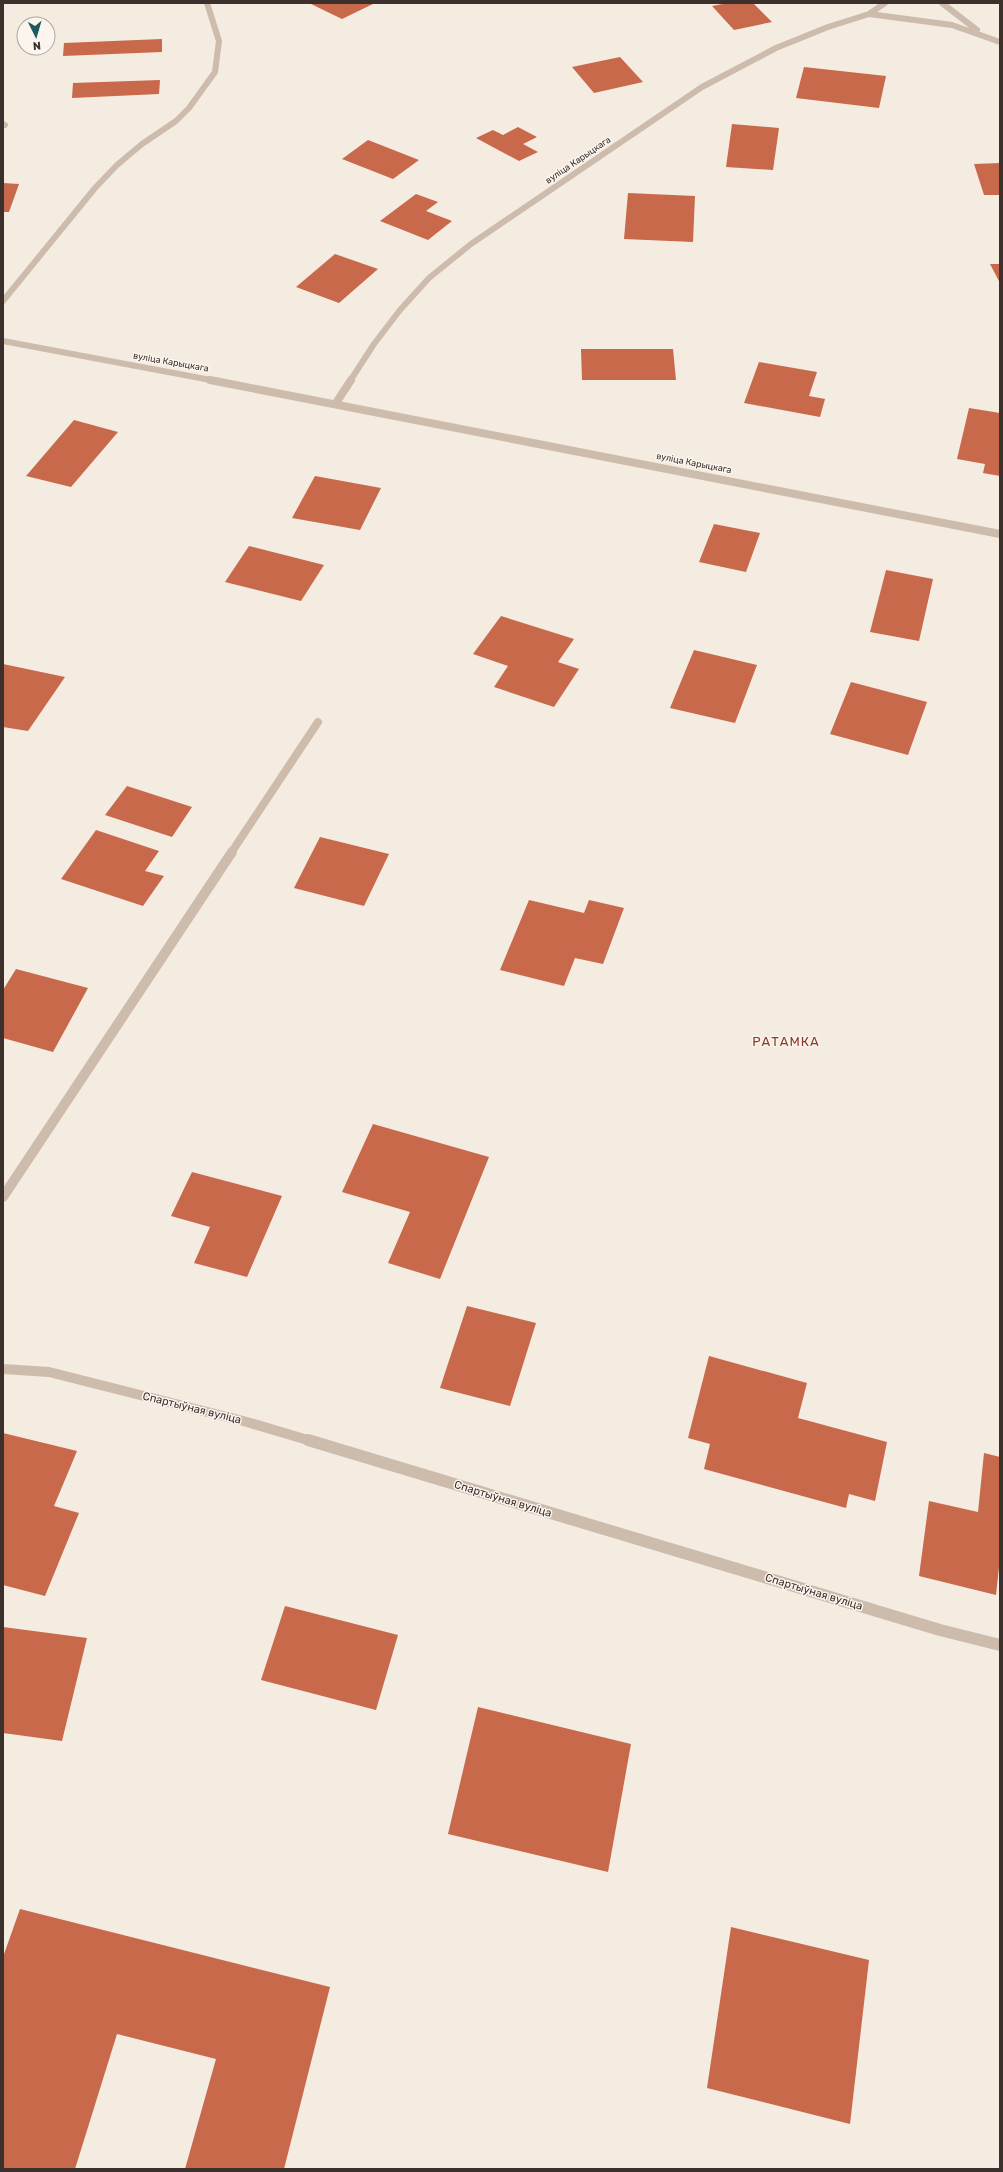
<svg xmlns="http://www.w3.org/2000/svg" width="1003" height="2172" font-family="Rubik,sans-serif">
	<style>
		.building { fill: #c8694b }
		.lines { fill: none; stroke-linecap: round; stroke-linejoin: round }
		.minor-far3 { stroke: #cdbbac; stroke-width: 6 }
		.minor-far2 { stroke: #cdbbac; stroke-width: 8 }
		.minor-far1 { stroke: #cdbbac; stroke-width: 10 }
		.minor { stroke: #cdbbac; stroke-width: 12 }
		.labels { text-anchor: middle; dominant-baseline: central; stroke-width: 3; stroke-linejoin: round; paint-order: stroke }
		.far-street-label { font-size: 9px; fill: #3b302b; stroke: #fbf5ee }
		.street-label { font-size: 11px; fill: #3b302b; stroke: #fbf5ee }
		.quarter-label { font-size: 13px; letter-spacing: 1px; fill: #8c3b22; stroke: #fbf5ee }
	</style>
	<rect width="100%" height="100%" fill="#f4ebe1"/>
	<!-- building -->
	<path class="building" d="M309 3H375L342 19Z
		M728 3H753L772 22 734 30 712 6Z
		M162 39V52L63 56 64 43Z
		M620 57 643 82 594 93 572 67Z
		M804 67 886 76 879 108 796 98Z
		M160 80 159 94 72 98 73 83Z
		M732 124 779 128 773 170 726 167Z
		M518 127 537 137 523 144 538 152 519 161 476 138 493 130 503 135Z
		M368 140 419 160 393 179 342 159Z
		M1000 163V195H984L974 164Z
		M3 183 19 184 9 212H3Z
		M628 193 695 196 693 242 624 239Z
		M416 194 438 202 426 211 452 221 428 240 380 221Z
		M335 254 378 269 339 303 296 287Z
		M990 264H1000V283Z
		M581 349H673L676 380H582Z
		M759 362 817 372 809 396 825 399 820 417 744 403Z
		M969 408 1000 413V476L983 473 985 464 957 459Z
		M74 420 118 432 71 487 26 476Z
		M315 476 381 488 360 530 292 518Z
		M714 524 760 533 746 572 699 562Z
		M249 546 324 565 301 601 225 582Z
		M886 570 933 579 919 641 870 632Z
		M501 616 574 639 558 662 579 669 554 707 494 687 508 666 473 654Z
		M694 650 757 665 735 723 670 708Z
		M3 664 65 677 28 731 3 727Z
		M851 682 927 702 908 755 830 734Z
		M127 786 192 807 172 837 105 815Z
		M96 830 159 851 145 871 164 876 143 906 61 879Z
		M320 837 389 854 364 906 294 888Z
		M529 900 584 913 589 900 624 908 603 964 575 958 564 986 500 970Z
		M16 969 88 988 53 1052 3 1038V990Z
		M373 1124 489 1157 440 1279 388 1263 410 1212 342 1192Z
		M192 1172 282 1196 247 1277 194 1263 210 1227 171 1216Z
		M467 1306 536 1323 510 1406 440 1388Z
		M709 1356 807 1383 798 1418 887 1442 875 1501 849 1494 846 1508 704 1469 710 1444 688 1438Z
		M3 1433 77 1451 54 1506 79 1513 45 1596 3 1585Z
		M984 1453 1000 1457V1558L996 1595 919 1576 929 1501 978 1512Z
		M285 1606 398 1635 376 1710 261 1680Z
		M3 1627 87 1638 62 1741 3 1733Z
		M478 1707 631 1744 608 1872 448 1834Z
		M20 1909 330 1987 284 2169H185L216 2059 117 2034 75 2169H3V1957Z
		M731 1927 869 1960 850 2124 707 2088Z"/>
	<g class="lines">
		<!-- minor-far3 -->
		<path class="minor-far3" d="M942 3 977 30
			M869 14 952 25 1000 42
			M3 124 5 125
			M3 301 95 188 117 165 142 144 176 121 189 108 215 72 219 41 207 3
			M3 341 216 381
			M350 381 374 344 400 310 429 278 471 244 702 87 776 48 828 27 869 14 885 3"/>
		<!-- minor-far2 -->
		<path class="minor-far2" d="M210 380 1000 534
			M336 403 351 380
			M231 853 318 722"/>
		<!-- minor-far1 -->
		<path class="minor-far1" d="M3 1197 232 852
			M3 1369 49 1372 247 1422 311 1441"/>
		<!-- minor -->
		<path class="minor" d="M308 1440 940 1630 1000 1645"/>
	</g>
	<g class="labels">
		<!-- far-street labels -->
		<g class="far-street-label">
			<text transform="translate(578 160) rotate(-34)">вуліца Карыцкага</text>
			<text transform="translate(171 362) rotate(10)">вуліца Карыцкага</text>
			<text transform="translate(694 463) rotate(11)">вуліца Карыцкага</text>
		</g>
		<!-- street labels -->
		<g class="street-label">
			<text transform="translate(192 1408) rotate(14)">Спартыўная вуліца</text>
			<text transform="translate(503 1499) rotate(17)">Спартыўная вуліца</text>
			<text transform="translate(814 1592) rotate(17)">Спартыўная вуліца</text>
		</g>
		<!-- quarter labels -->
		<g class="quarter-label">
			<text x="786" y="1041">РАТАМКА</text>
		</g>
	</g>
	<!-- border -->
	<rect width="1003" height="2172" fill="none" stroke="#3b302b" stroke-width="8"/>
	<!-- north arrow -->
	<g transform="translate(36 36) rotate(175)"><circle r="19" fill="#fbf5ee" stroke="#aea6a0"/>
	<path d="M0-3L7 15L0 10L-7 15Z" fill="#1f5a5e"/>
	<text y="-6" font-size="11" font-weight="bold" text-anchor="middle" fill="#3b302b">N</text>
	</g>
</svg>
